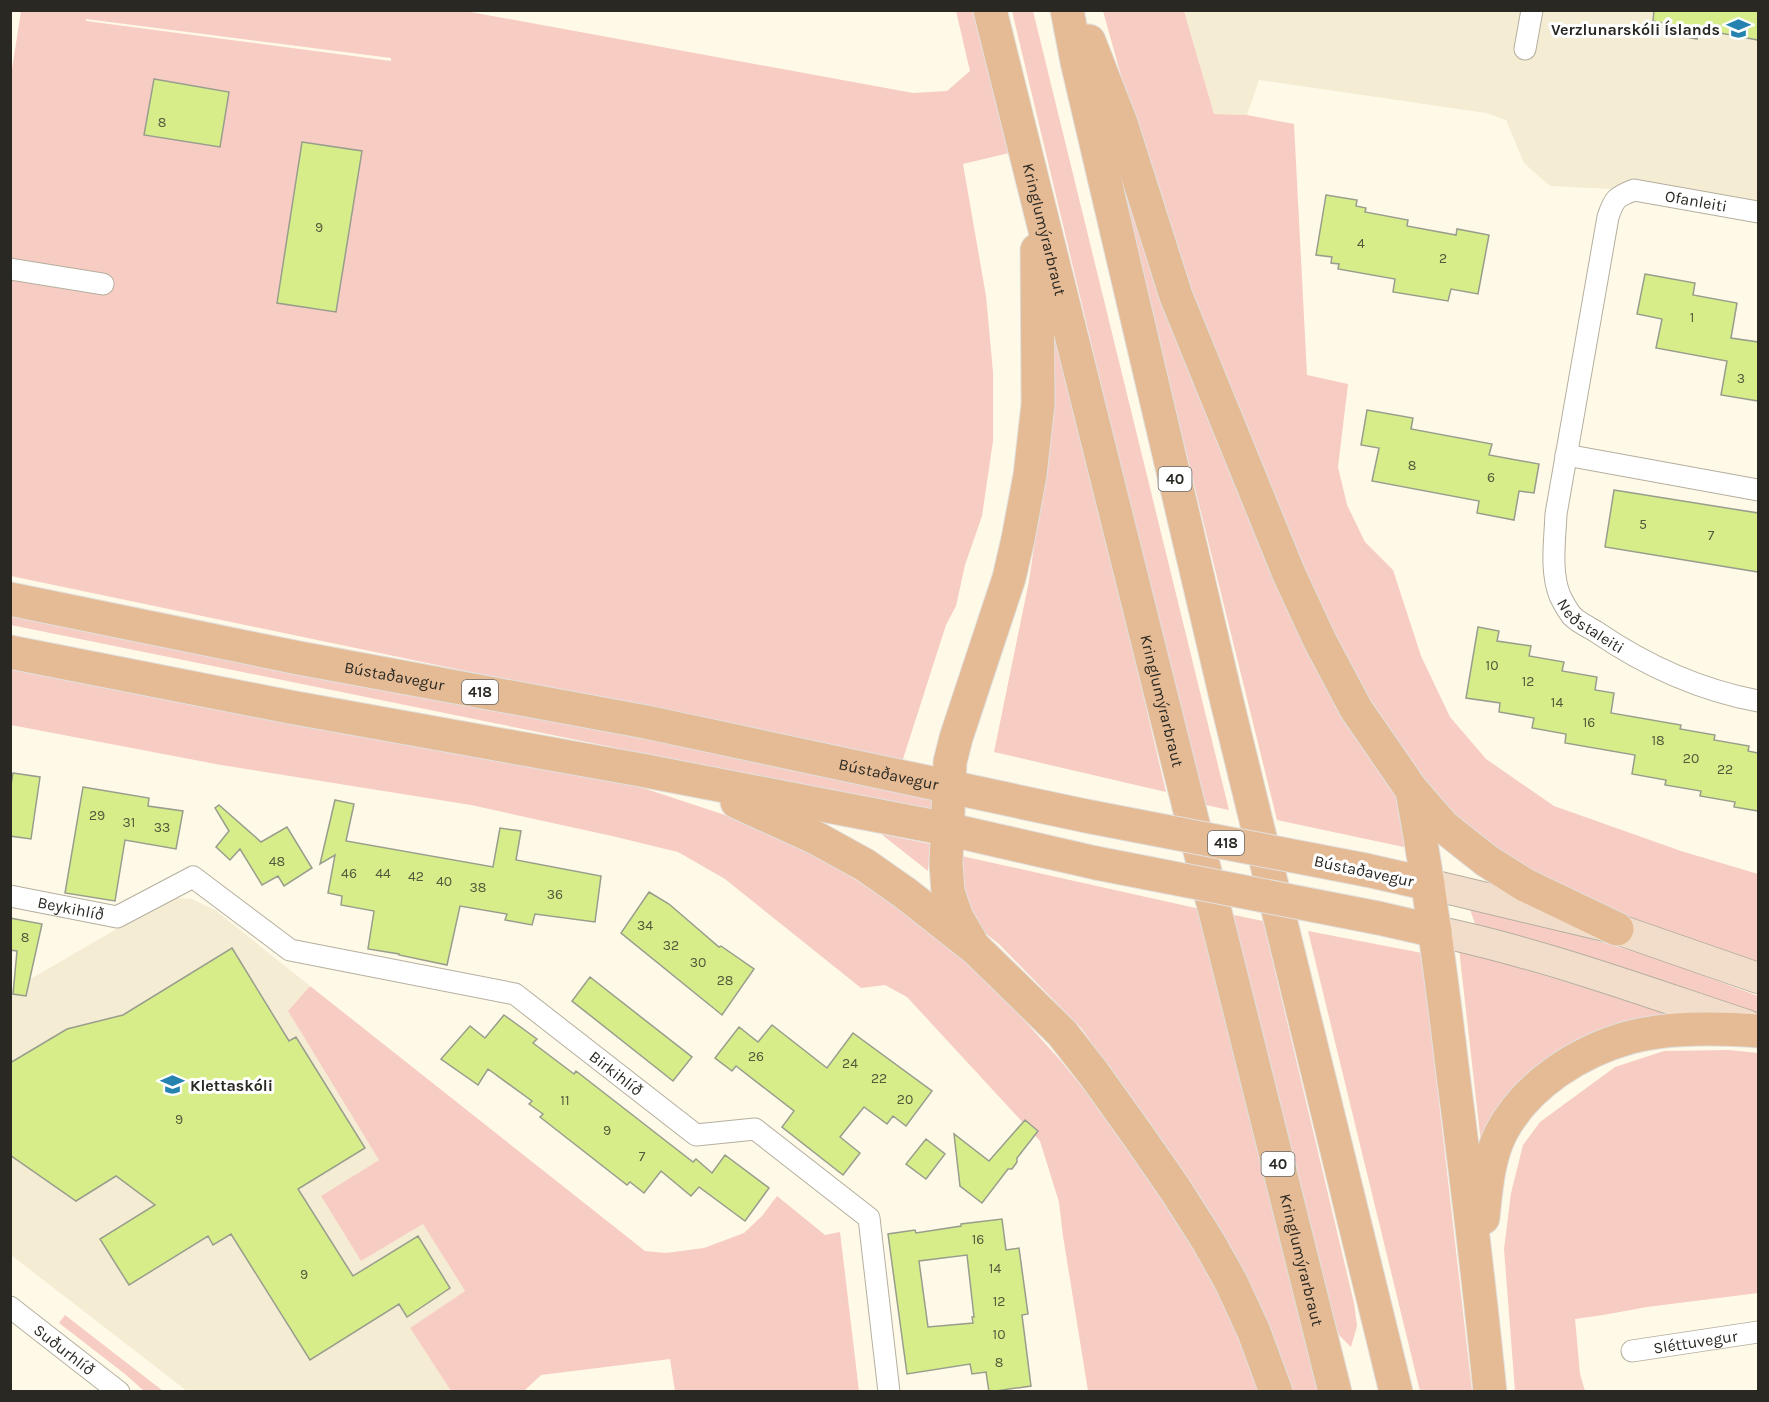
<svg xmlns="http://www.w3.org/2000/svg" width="1769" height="1402" font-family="Karla,sans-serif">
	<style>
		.built { fill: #f4ecd3 }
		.green { fill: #f7ccc3; fill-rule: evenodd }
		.building { fill: #d6ed8a; stroke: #999d8d; stroke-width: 1.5; fill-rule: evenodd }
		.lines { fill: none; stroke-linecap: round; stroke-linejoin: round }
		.street-casing { stroke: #b5af9f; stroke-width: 23 }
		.secondary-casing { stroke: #b5af9f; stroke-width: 32 }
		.primary-casing { stroke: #e1e1e0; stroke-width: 35 }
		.street { stroke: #fff; stroke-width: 21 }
		.secondary { stroke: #f2ddca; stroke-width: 30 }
		.primary { stroke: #e5bb95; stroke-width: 33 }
		.primary-bridge-casing { stroke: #e1e1e0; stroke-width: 35; stroke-linecap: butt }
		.primary-bridge { stroke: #e5bb95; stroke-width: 33 }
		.labels { text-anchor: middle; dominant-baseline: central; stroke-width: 6; stroke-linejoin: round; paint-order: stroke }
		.number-label { font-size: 14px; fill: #55593c }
		.shield { fill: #fff; stroke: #6a6864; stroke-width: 1.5 }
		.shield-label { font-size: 15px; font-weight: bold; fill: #2a2822 }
		.poi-label { font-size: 16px; font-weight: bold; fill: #2a2822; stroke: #fff; text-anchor: end }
		.street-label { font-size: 16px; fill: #2a2822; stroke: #fff }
	</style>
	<rect width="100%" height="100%" fill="#fff9e7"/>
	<!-- built -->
	<path class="built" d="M1184 11H1758V212L1634 190 1550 186 1524 163 1506 120 1486 113 1259 80 1247 115 1214 114Z
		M176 898 192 899 215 910 310 986 288 1011 379 1160 321 1196 361 1261 423 1224 465 1291 410 1328 451 1391H187L11 1255 10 991 156 906Z"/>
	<!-- green -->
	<path class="green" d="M21 11H465L913 93 947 91 970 71 956 11H978L1009 153 963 164 986 296 993 372V441L982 516 965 565 956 606 946 625 902 762 11 576 10 82ZM86 19 391 58V61L86 21Z
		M1012 11H1033L1229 810 1201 804Z
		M1103 11H1184L1214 114 1247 115 1294 124 1307 375 1348 384 1338 467 1347 505 1365 542 1393 570 1421 656 1450 717 1486 759 1554 806 1681 851 1758 874V964L1617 913 1539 878 1484 843 1435 800 1347 676 1176 259 1134 122Z
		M1104 120 1252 511 1316 670 1406 806 1413 849 1277 820Z
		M1048 291 1166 792 994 752 1029 581 1045 471Z
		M10 614 598 727 934 796 932 812 11 625Z
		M10 667 628 783 737 819 802 847 879 894 966 956 1060 1060 1156 1177 1204 1262 1264 1391H1088L1063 1236 1059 1202 1040 1141 907 997 885 985 861 988 725 879 678 852 612 836 471 805 221 765 11 725Z
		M881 834 930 844 928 871Z
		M957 855 1200 909 1322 1391H1289L1154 1134 1082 1029 999 944 972 923Z
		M1470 909 1574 934 1653 957 1758 996V1013L1475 924Z
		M1224 913 1263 921 1354 1303 1357 1326 1351 1347 1339 1335 1325 1309Z
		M1308 931 1422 953 1472 1391H1420Z
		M1459 949 1686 1019 1529 1075 1498 1107 1482 1152Z
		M310 986 645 1251 666 1253 704 1248 744 1233 762 1216 777 1196 825 1235 840 1232 859 1391H675L670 1359 541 1375 524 1391H451L410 1328 465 1291 423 1224 361 1261 321 1196 379 1160 288 1011Z
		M1729 1050 1758 1053V1293L1647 1307 1603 1315 1575 1319 1580 1374 1585 1391H1515L1504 1249 1511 1193 1523 1145 1540 1122 1615 1067 1664 1051Z
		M65 1315 163 1391H144L125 1374 59 1323Z"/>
	<!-- building -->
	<path class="building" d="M1654 10H1758V40L1699 29 1697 39 1676 35 1678 26 1653 21Z
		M154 79 229 92 220 147 144 135Z
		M302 142 362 151 336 312 277 303Z
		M1326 195 1357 200 1356 206 1366 208 1365 212 1408 220 1407 226 1456 235 1457 229 1489 235 1478 294 1451 289 1448 301 1393 292 1395 279 1338 269 1339 264 1331 263 1332 257 1316 255Z
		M1645 274 1695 283 1693 295 1737 303 1731 338 1758 342V401L1721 395 1727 361 1656 348 1662 319 1637 314Z
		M1367 410 1413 418 1411 429 1492 444 1489 455 1539 464 1534 493 1519 491 1514 520 1477 513 1479 501 1372 481 1379 448 1361 445Z
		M1614 490 1758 513V572L1605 547Z
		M1478 627 1499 631 1497 641 1531 646 1529 656 1564 662 1562 671 1597 677 1595 690 1614 693 1611 713 1681 725 1680 729 1715 735 1714 740 1749 746 1748 751 1758 753V811L1734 807 1735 802 1700 796 1701 791 1665 785 1666 780 1632 774 1635 755 1565 743 1566 734 1532 728 1534 718 1499 712 1500 703 1466 698Z
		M13 773 40 777 31 839 10 836V791Z
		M83 787 149 798 148 806 183 811 176 849 125 840 115 901 65 893Z
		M335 800 354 804 346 841 493 867 500 828 521 831 516 860 601 876 595 922 535 914 532 925 505 920 507 914 460 906 447 965 399 955V954L368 949 374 911 341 905 342 896 328 893 335 855 320 864Z
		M219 805 261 842 287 827 312 868 284 886 278 876 262 885 240 849 230 860 216 847 229 831 215 808Z
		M649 892 669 904 719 947 721 946 754 969 722 1015 621 933Z
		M10 918 42 924 26 996 13 994 17 951 10 950Z
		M232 948 289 1041 296 1037 365 1148 298 1189 353 1276 418 1236 450 1288 407 1317 399 1304 310 1360 231 1234 213 1245 208 1236 129 1285 100 1239 155 1205 116 1176 76 1201 10 1155V1063L67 1029 123 1015Z
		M590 977 692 1057 673 1081 572 1001Z
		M504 1015 537 1039 533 1043 574 1074 576 1071 693 1162 696 1159 712 1173 725 1155 769 1188 745 1221 699 1187 691 1196 661 1171 644 1193 630 1182 627 1185 540 1117 543 1114 529 1104 532 1101 488 1069 478 1085 441 1059 470 1026 485 1038Z
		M772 1025 827 1068 853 1033 932 1091 906 1126 893 1116 887 1124 864 1107 840 1137 860 1153 843 1175 782 1127 794 1111 736 1066 732 1071 715 1058 739 1027 758 1042Z
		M1025 1120 1038 1131 1017 1158V1162L1012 1169H1008L982 1203 960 1186 954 1134 989 1161Z
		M926 1139 945 1154 926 1179 906 1164Z
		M1002 1219 1006 1250 1019 1248 1028 1314 1022 1315 1031 1386 989 1392 986 1372 972 1374 970 1364 907 1374 888 1234 915 1230 916 1233 961 1226V1224ZM967 1255 974 1317H972L973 1323 928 1327 919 1261Z"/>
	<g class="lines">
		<defs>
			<g id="street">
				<path d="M1525 49 1532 10"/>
				<path id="s1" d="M1758 212 1634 190C1616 197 1614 199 1608 217L1556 514C1555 540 1550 571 1560 596 1563 602 1568 611 1572 616 1578 622 1588 627 1595 631 1643 664 1700 690 1758 701"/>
				<path d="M10 269 103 284"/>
				<path d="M1566 455 1758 490"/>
				<path id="s2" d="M10 896 117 917 193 877 290 950 515 994 696 1135 755 1129 869 1218 889 1392"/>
				<path id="s3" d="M10 1307 119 1392"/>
				<path id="s4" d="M1632 1351 1758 1332"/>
			</g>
			<path id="secondary" d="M1428 884 1617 929 1758 978
				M1435 931C1541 953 1644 991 1747 1025"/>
			<g id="primary">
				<path id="s5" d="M990 10 1335 1392"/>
				<path d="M1067 10 1077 62 1227 702 1396 1392"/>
				<path d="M1089 41 1121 123 1176 296 1289 574 1320 641 1356 709 1411 789 1444 827 1487 861 1525 885 1617 929"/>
				<path id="s6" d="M10 599 299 658 646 722 1086 816"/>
				<path d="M10 652 290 707 641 770 947 829 1096 863"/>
				<path d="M1412 791C1429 882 1441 973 1452 1066 1466 1174 1479 1283 1490 1392"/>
				<path d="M737 802 816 838 865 865 905 893 976 949 1062 1033 1094 1074 1139 1137 1175 1189 1208 1241 1231 1282 1254 1332 1276 1392"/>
				<path d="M1366 870 1428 884"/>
				<path d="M1378 918 1435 931"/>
				<path d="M970 940 957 918 948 892 946 864 949 788 950 762 956 738 1009 578 1018 539 1030 475 1038 404 1037 250"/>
				<path d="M1483 1218C1486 1190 1488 1159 1501 1133 1526 1085 1579 1051 1631 1037 1670 1027 1718 1028 1758 1031"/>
			</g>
		</defs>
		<!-- street casing -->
		<use href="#street" class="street-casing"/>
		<!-- secondary casing -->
		<use href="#secondary" class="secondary-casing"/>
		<!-- primary casing -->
		<use href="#primary" class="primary-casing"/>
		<!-- street -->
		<use href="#street" class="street"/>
		<!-- secondary -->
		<use href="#secondary" class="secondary"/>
		<!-- primary -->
		<use href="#primary" class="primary"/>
		<defs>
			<path id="primary-bridge" d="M1086 816 1366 870
				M1096 863 1378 918"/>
		</defs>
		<!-- primary-bridge casing -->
		<use href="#primary-bridge" class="primary-bridge-casing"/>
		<!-- primary-bridge -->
		<use href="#primary-bridge" class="primary-bridge"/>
	</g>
	<!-- icons -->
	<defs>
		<symbol id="university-bare" viewBox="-9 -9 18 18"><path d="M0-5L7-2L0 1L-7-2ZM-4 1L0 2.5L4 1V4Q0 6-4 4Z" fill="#2682af" stroke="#fff" stroke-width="2.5" paint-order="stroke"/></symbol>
		<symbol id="school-bare" viewBox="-9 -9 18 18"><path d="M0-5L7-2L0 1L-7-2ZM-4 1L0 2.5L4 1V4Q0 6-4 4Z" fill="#2682af" stroke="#fff" stroke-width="2.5" paint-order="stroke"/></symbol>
	</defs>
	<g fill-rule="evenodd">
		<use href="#university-bare" x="1722" y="12" width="33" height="33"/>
		<use href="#school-bare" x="156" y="1068" width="33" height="33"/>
	</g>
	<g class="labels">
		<!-- number labels -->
		<g class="number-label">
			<text x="162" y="122">8</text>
			<text x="319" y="227">9</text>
			<text x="1361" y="243">4</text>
			<text x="1443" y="258">2</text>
			<text x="1692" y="317">1</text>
			<text x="1741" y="378">3</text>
			<text x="1412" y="465">8</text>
			<text x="1491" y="477">6</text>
			<text x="1643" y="524">5</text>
			<text x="1711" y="535">7</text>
			<text x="1492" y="665">10</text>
			<text x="1528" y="681">12</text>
			<text x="1557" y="702">14</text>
			<text x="1589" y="722">16</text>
			<text x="1658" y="740">18</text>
			<text x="1691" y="758">20</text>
			<text x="1725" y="769">22</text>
			<text x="97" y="815">29</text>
			<text x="129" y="822">31</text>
			<text x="162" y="827">33</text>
			<text x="277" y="861">48</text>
			<text x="349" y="873">46</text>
			<text x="383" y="873">44</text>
			<text x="416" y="876">42</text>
			<text x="444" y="881">40</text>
			<text x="478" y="887">38</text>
			<text x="555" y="894">36</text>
			<text x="645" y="925">34</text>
			<text x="25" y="937">8</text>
			<text x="671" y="945">32</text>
			<text x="698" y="962">30</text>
			<text x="725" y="980">28</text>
			<text x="756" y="1056">26</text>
			<text x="850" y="1063">24</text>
			<text x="879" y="1078">22</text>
			<text x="905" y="1099">20</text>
			<text x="565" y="1100">11</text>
			<text x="179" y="1119">9</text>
			<text x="607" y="1130">9</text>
			<text x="642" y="1156">7</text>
			<text x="978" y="1239">16</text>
			<text x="995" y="1268">14</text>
			<text x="304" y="1274">9</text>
			<text x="999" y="1301">12</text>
			<text x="999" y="1334">10</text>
			<text x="999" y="1362">8</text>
		</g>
		<!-- shield labels -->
		<g class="shield">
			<rect x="1158.5" y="467" width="33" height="24" rx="4.5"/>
			<rect x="462" y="680" width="36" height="24" rx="4.5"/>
			<rect x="1208" y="831" width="36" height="24" rx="4.5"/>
			<rect x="1261.5" y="1152" width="33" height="24" rx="4.5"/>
		</g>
		<g class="shield-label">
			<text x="1175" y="479">40</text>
			<text x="480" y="692">418</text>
			<text x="1226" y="843">418</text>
			<text x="1278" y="1164">40</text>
		</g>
		<!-- poi labels -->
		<g class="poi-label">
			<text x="1720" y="29">Verzlunarskóli Íslands</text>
			<text x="190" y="1085" text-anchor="start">Klettaskóli</text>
		</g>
		<!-- street labels -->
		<g class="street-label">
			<text transform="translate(1696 201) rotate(10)">Ofanleiti</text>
			<text stroke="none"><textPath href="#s5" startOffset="226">Kringlumýrarbraut</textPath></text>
			<text stroke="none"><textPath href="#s1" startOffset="594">Neðstaleiti</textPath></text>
			<text stroke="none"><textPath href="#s6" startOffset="392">Bústaðavegur</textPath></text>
			<text stroke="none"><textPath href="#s5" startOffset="712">Kringlumýrarbraut</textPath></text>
			<text stroke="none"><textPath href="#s6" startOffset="896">Bústaðavegur</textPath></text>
			<text transform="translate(1364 871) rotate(12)">Bústaðavegur</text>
			<text stroke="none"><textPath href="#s2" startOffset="62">Beykihlíð</textPath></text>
			<text stroke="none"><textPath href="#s2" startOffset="674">Birkihlíð</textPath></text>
			<text stroke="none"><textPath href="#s5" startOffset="1288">Kringlumýrarbraut</textPath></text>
			<text stroke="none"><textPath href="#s4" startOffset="64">Sléttuvegur</textPath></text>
			<text stroke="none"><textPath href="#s3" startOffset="69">Suðurhlíð</textPath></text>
		</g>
	</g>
	<!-- border -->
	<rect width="1769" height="1402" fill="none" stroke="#2a2822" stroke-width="24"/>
</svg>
